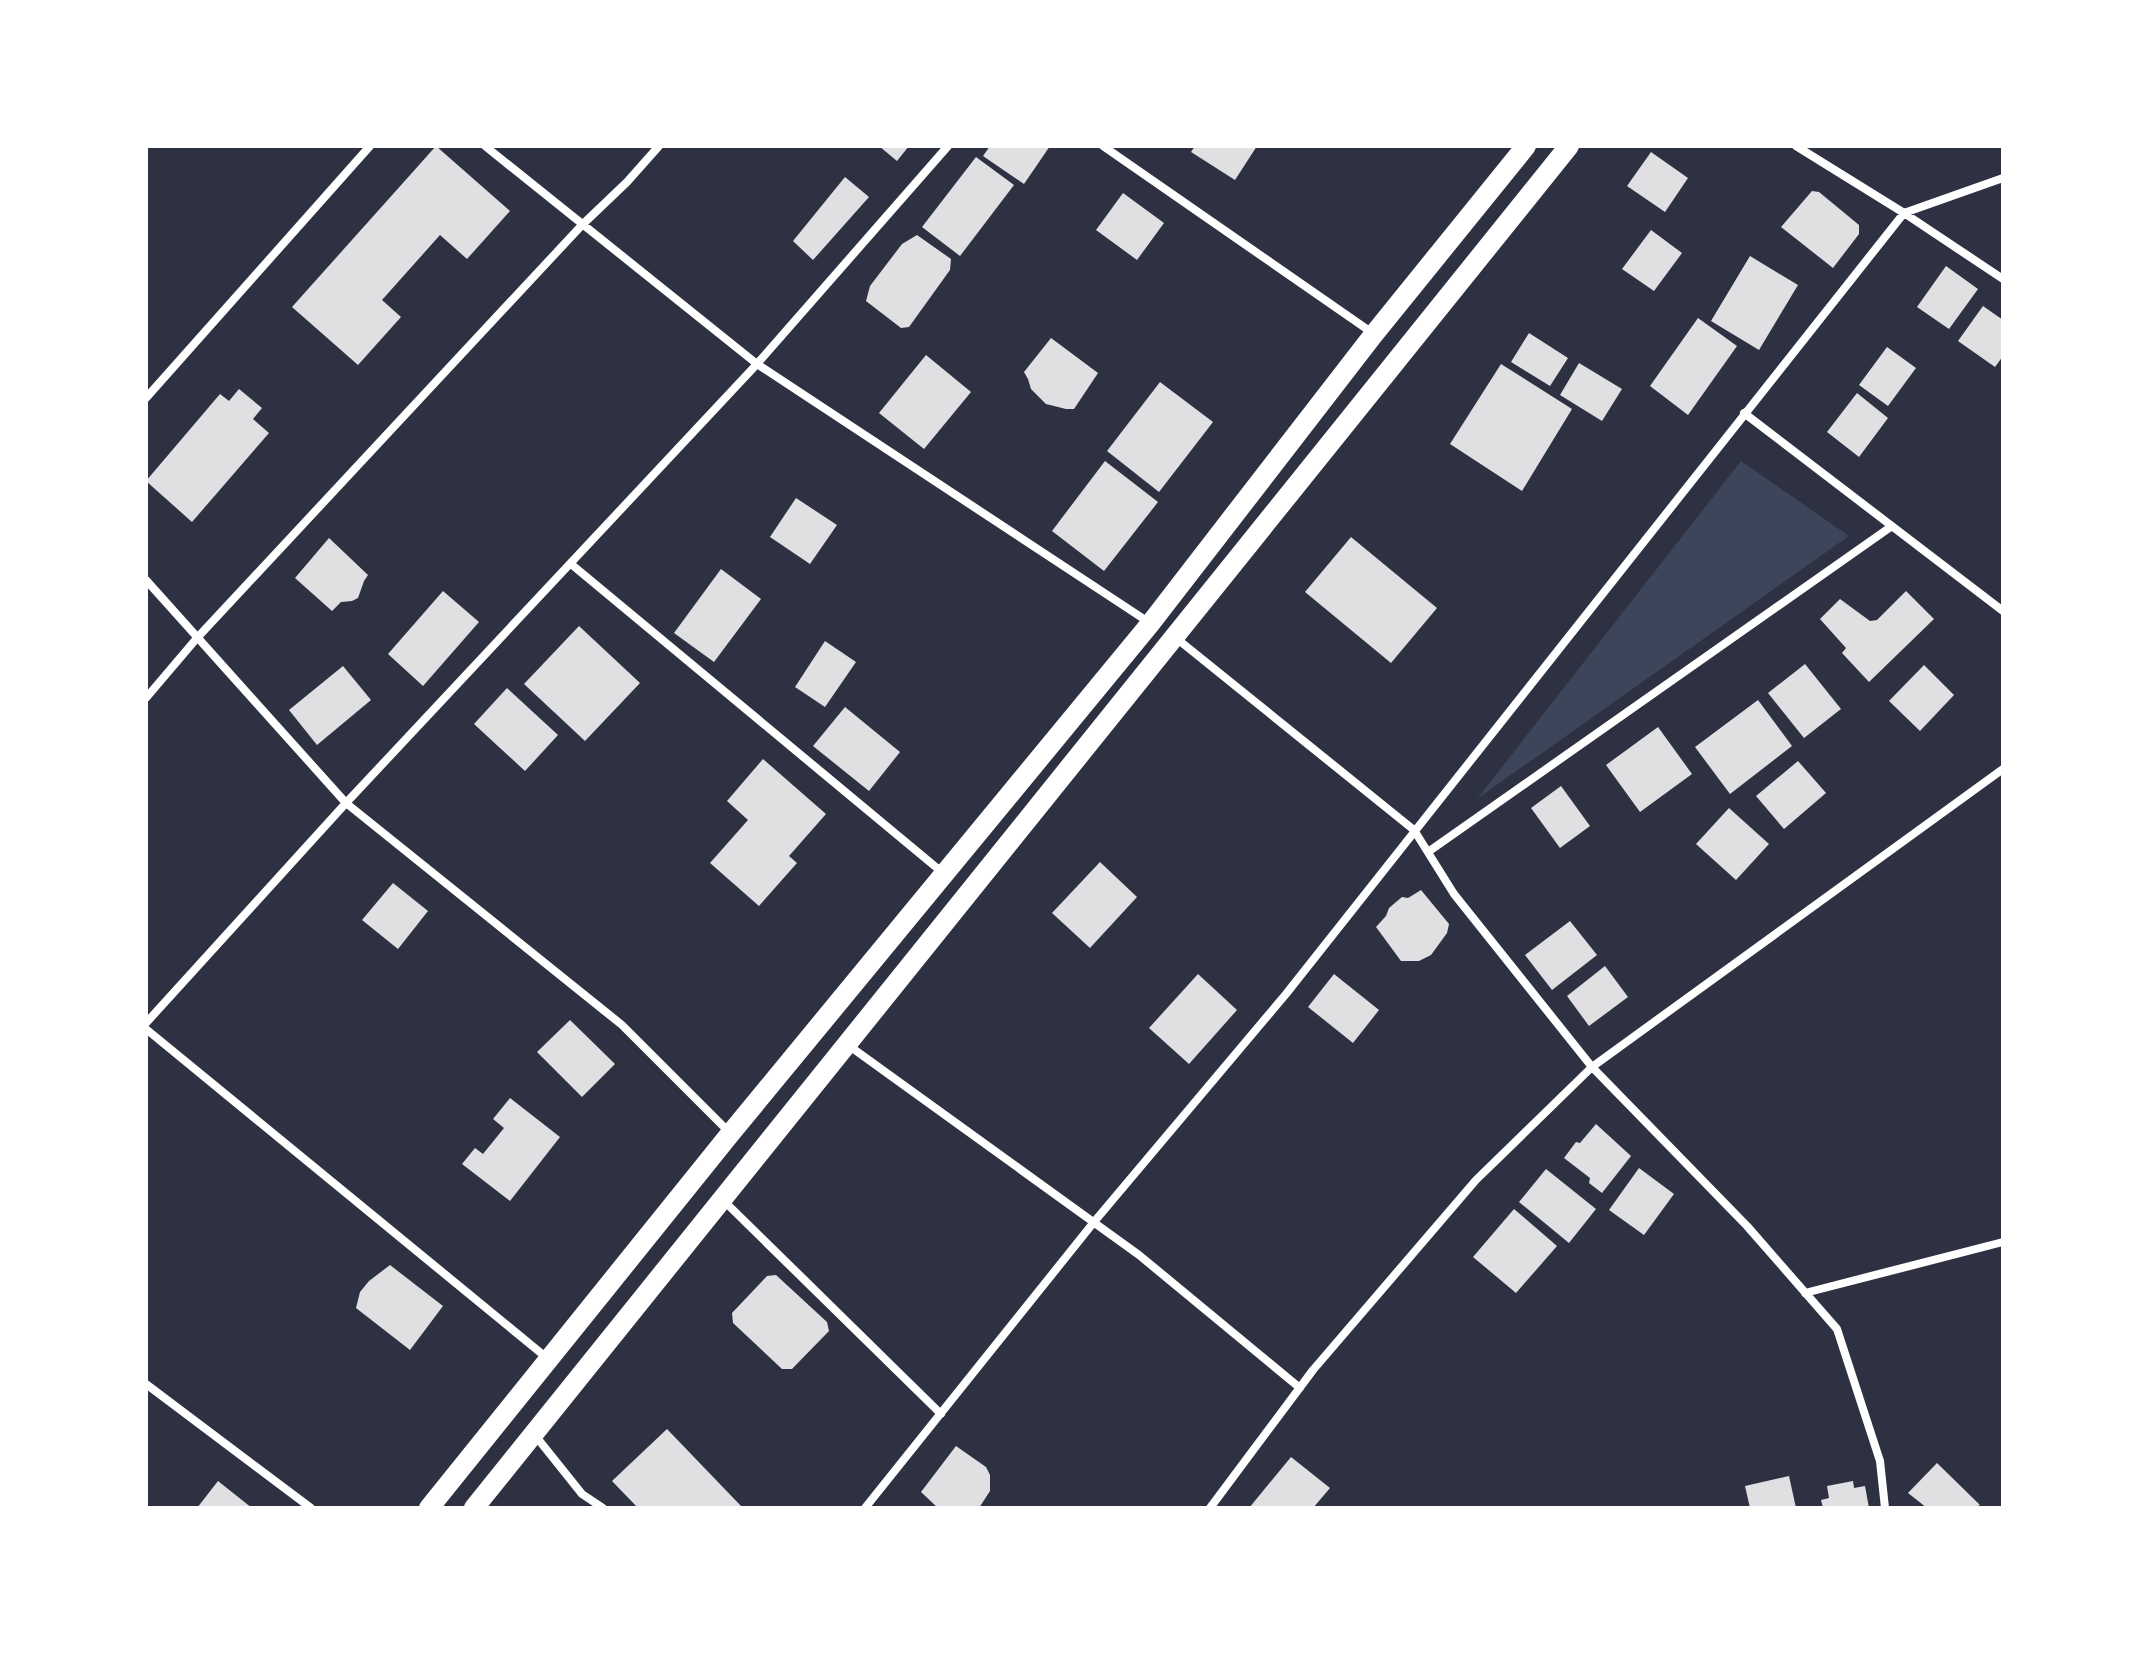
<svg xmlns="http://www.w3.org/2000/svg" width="2149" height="1654" font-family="'Open Sans',sans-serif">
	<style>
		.green { fill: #3c4559 }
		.building { fill: #e0e0e3 }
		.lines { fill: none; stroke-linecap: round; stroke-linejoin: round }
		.minor { stroke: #fff; stroke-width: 8 }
		.trunk { stroke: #fff; stroke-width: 20 }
	</style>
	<rect width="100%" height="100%" fill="#2d3142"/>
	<!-- green -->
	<path class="green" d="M1741 461 1849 536 1477 799Z"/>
	<!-- building -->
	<path class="building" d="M436 146 510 211 467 259 440 235 382 300 401 317 358 365 292 307Z
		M879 146H909L897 161Z
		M990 146H1050L1024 184 983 156Z
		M1195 146H1257L1235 180 1191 152Z
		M1651 152 1688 178 1665 212 1627 186Z
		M976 157 1014 185 960 256 922 227Z
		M845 177 869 197 813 260 793 241Z
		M1812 191 1819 192 1859 225V234L1833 268 1781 227Z
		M1123 193 1164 223 1137 260 1096 230Z
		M1651 230 1682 253 1654 291 1622 269Z
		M917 235 951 259 950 270 909 327 901 328 866 301 870 286 902 244Z
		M1750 256 1798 285 1759 350 1711 321Z
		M1946 266 1978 289 1949 329 1917 307Z
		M1983 306 2003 320V356L1995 367 1958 341Z
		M1698 318 1737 346 1688 415 1650 386Z
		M1529 333 1568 358 1550 386 1511 362Z
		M1051 338 1098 373 1074 409H1066L1046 404 1031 389 1028 379 1024 372Z
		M1887 347 1916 368 1888 406 1859 385Z
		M926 355 971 392 924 449 879 413Z
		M1579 363 1622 389 1602 421 1560 395Z
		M1501 364 1572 409 1522 491 1450 444Z
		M1160 382 1213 422 1159 492 1107 451Z
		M239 389 262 408 253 419 269 433 192 522 146 481 220 394 229 401Z
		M1857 393 1888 418 1859 457 1827 432Z
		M1105 461 1158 502 1104 571 1052 531Z
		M796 498 837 525 810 564 770 537Z
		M1351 537 1437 608 1391 663 1305 592Z
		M329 538 368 575 364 581 358 598 352 601 341 602 332 611 295 578Z
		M721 569 761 599 714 662 674 633Z
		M443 591 479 622 423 686 388 654Z
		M1906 591 1934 619 1869 682 1842 653 1846 648 1820 619 1840 599 1870 621 1877 620Z
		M579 626 640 683 585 741 524 684Z
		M825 641 856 662 825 707 795 687Z
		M1805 664 1841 709 1804 738 1768 693Z
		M1924 665 1954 695 1920 731 1889 701Z
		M343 666 371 700 317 745 289 710Z
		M507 688 558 735 525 771 474 724Z
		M1758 700 1792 746 1730 794 1695 747Z
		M845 707 900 752 869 791 813 746Z
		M1658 727 1692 774 1640 812 1606 765Z
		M763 759 826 814 789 856 797 863 759 906 710 863 748 820 727 801Z
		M1798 761 1826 793 1784 829 1756 796Z
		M1561 786 1590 826 1560 848 1531 808Z
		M1729 808 1769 844 1736 880 1696 844Z
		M1100 862 1137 897 1090 948 1052 913Z
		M393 883 428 911 398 949 362 920Z
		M1421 890 1449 924 1447 933 1431 955 1419 961H1401L1376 927 1386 916 1389 908 1402 897 1408 898Z
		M1570 921 1597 955 1552 990 1525 955Z
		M1605 966 1628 997 1589 1026 1567 996Z
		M1198 974 1237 1010 1189 1064 1149 1028Z
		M1334 974 1379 1010 1353 1043 1308 1007Z
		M570 1020 615 1064 582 1097 537 1052Z
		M510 1098 560 1137 510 1201 462 1164 475 1148 483 1154 504 1128 493 1119Z
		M1596 1124 1631 1156 1602 1193 1589 1183 1590 1178 1564 1158 1576 1142 1580 1143Z
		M1639 1168 1674 1194 1644 1235 1609 1210Z
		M1546 1169 1596 1209 1569 1243 1519 1202Z
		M1514 1209 1557 1246 1516 1293 1473 1257Z
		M390 1265 443 1306 410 1350 356 1308 360 1292 369 1281Z
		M776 1275 827 1322 829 1331 792 1369H782L733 1323 732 1313 767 1276Z
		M667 1429 741 1506 739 1508H638L612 1481Z
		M956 1446 986 1467 990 1475V1491L979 1508H938L921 1492Z
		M1291 1457 1330 1488 1313 1508H1249Z
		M1937 1463 1980 1505 1973 1508H1927L1908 1493Z
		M1789 1476 1796 1508H1750L1745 1486Z
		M218 1481 252 1508H197Z
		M1853 1481 1854 1488 1865 1486 1869 1508H1823L1821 1500 1829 1498 1827 1486Z"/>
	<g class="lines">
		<!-- minor -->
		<path class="minor" d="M485 146 757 364 1150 623
			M1103 146 1374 334
			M1796 146 1904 213 2003 279
			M146 398 370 146
			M1744 413 2003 611
			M571 564 943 873
			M146 580 346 803 622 1025 730 1133
			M1176 638 1414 830 1454 894 1592 1067 1747 1226 1837 1329 1880 1461 1885 1508
			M146 698 197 638 582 225 627 182 659 146
			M1428 852 1892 526
			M146 1023 346 803 757 364 948 146
			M146 1029 547 1358
			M848 1045 1139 1255 1300 1388
			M723 1200 941 1414
			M1805 1293 2003 1242
			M146 1384 311 1508
			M534 1434 582 1494 603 1508
			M865 1508 1094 1222 1286 994 1904 213 2003 178
			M1210 1508 1313 1370 1476 1180 1592 1067 2003 769"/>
		<!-- trunk -->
		<path class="trunk" d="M429 1508 730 1134 1150 624 1374 334 1526 146
			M474 1508 1569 146"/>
	</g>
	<!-- border -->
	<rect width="2149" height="1654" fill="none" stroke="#ffffff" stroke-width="296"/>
</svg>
